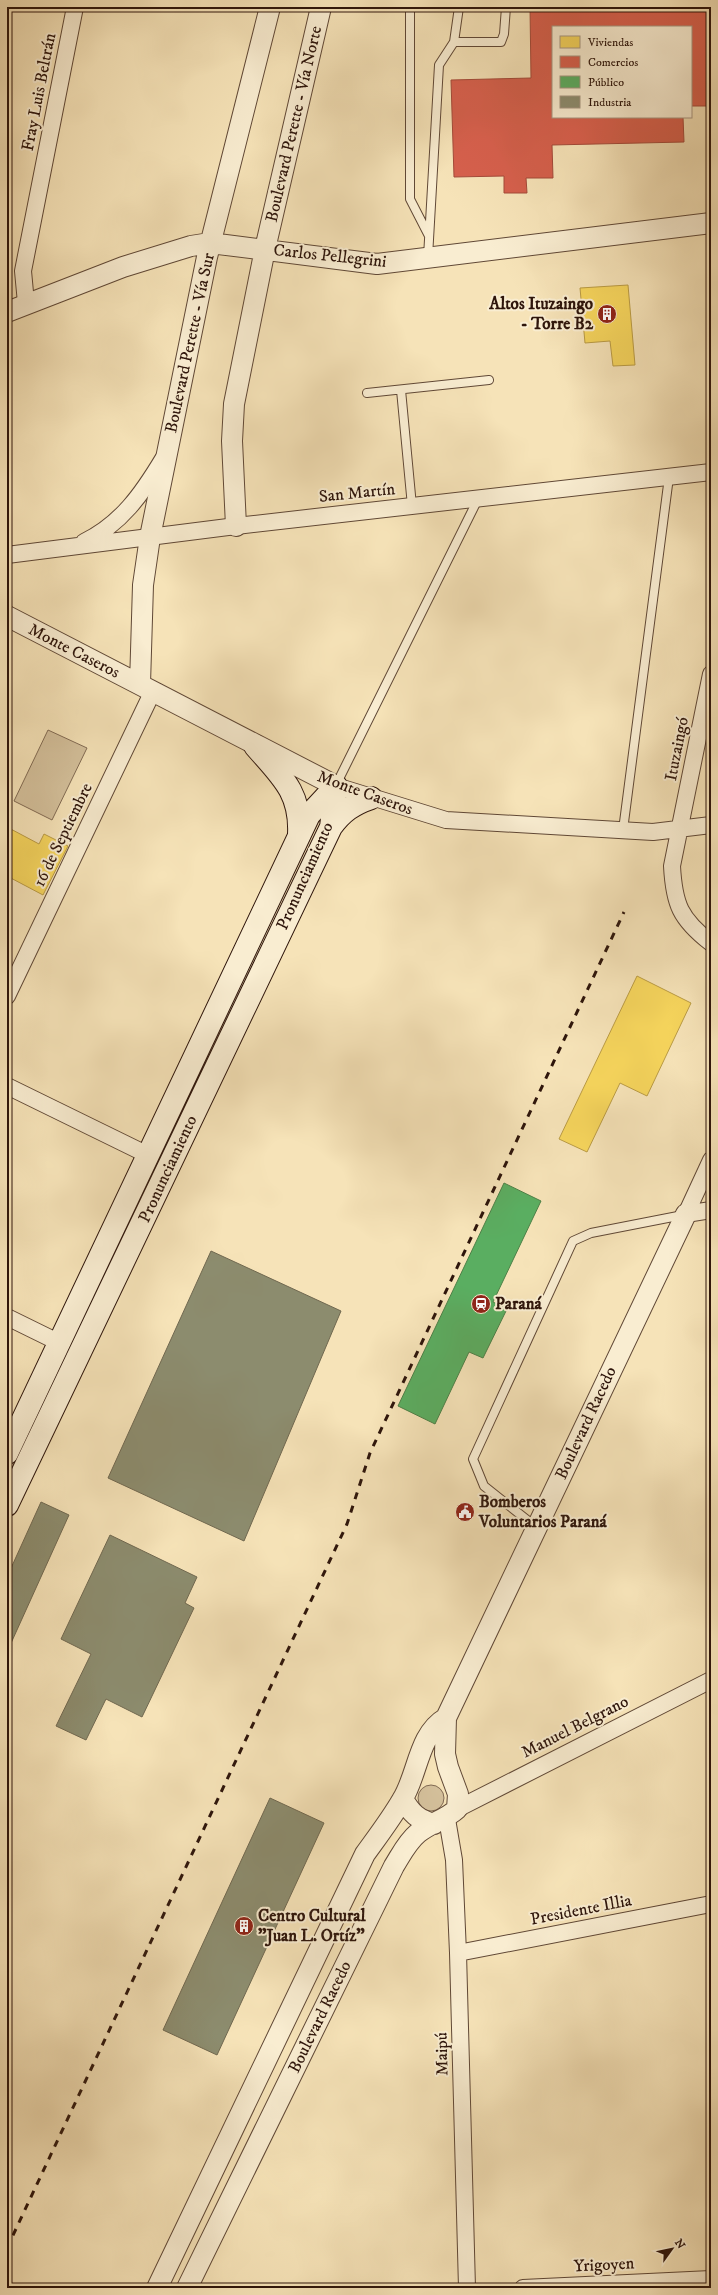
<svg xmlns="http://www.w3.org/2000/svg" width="718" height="2295" font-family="'IM FELL DW Pica',serif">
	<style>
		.green { fill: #d4c09b; stroke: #816a53 }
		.homes { fill: #f6d55c; stroke: #ba9b44 }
		.shops { fill: #d6604d; stroke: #a44a39 }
		.public { fill: #5aae61; stroke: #4d8047 }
		.industry { fill: #8c8c6e; stroke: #706850 }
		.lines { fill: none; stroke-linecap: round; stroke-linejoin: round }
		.service-casing { stroke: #604836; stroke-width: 10 }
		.minor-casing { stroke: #604836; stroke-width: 18 }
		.tertiary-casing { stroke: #604836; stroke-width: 22 }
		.secondary-casing { stroke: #2e150b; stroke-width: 24 }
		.service { stroke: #f9edd1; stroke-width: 8 }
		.minor { stroke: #f9edd1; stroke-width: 16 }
		.tertiary { stroke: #f9edd1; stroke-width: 20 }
		.secondary { stroke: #f9edd1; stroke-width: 22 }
		.rail { stroke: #2e150b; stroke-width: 3; stroke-dasharray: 7 7; stroke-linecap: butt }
		.labels { text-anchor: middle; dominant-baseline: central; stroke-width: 4; stroke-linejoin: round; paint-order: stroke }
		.street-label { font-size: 17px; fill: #2e150b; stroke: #f9edd1 }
		.poi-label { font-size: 17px; font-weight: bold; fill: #2e150b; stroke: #f9edd1; text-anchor: start }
	</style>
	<rect width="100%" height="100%" fill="#f6e3b8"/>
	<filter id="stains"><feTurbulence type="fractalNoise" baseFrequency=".005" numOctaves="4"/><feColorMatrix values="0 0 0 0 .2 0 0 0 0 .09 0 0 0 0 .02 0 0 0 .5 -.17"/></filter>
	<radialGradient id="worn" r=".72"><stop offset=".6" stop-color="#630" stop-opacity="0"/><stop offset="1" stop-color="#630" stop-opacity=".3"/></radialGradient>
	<!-- green -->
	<path class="green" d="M48 730 87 748 52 820 14 801Z
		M418 1798a13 13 0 1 1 26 0a13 13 0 1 1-26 0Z"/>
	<!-- homes -->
	<path class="homes" d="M628 285 635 365 613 366 610 341 585 343 580 288Z
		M7 827 39 844 44 834 68 846 43 895 7 876Z
		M637 976 691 1003 647 1096 620 1083 587 1152 559 1139Z"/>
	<!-- shops -->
	<path class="shops" d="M530 7H711V106H691V27H553V117H683L684 142 552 145 553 178H526L527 193H504V176L454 177 451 80 531 78Z"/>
	<!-- public -->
	<path class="public" d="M504 1183 541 1201 493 1302 507 1309 483 1358 469 1352 435 1424 398 1406Z"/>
	<!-- industry -->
	<path class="industry" d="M211 1251 341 1311 244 1541 108 1478Z
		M41 1502 69 1515 7 1652V1577Z
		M110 1535 197 1577 185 1603 194 1608 142 1717 106 1699 86 1740 56 1726 91 1654 61 1639Z
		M270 1798 324 1823 217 2055 163 2030Z"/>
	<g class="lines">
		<defs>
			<path id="service" d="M410 7V199L429 236
				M454 42H501L504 34 506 7
				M428 257 439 65 454 42 459 7
				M401 390 412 506
				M367 393 489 380
				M336 785 478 499
				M623 830 669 477
				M536 1527 484 1486 473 1459 573 1241 591 1233 683 1215"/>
			<path id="minor" d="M26 303 23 271 75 7
				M84 542C121 524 142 494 163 459
				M7 555 236 526 711 472
				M711 674 672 866C674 904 680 919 711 943
				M336 786 446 820 653 832 711 825
				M7 996 153 691
				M7 1086 148 1155
				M686 1214 711 1160
				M686 1214 711 1210
				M7 1317 60 1343
				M457 1809 711 1680
				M447 1819 454 1860 458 1953 467 2288
				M458 1953 711 1904
				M523 2288 711 2279"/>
			<path id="tertiary" d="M7 312 123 267 191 246 210 243 377 264 711 223
				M236 526 232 441 234 404 265 249 321 7
				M7 616 336 786
				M140 684 143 585 150 537 207 257 270 7
				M403 1799C411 1813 418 1820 434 1824
				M157 2288 365 1854C378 1836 391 1819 402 1800 418 1775 418 1734 446 1718
				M187 2288 394 1866C401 1855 407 1842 418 1833 430 1823 445 1820 457 1809L458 1794 448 1767 445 1754 446 1718 686 1214"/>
			<path id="secondary" d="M255 746C281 776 301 792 299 834
				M331 827C342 812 353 804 371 798
				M7 1453 309 815 336 786
				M7 1505 331 827 336 786"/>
		</defs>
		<!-- service casing -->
		<use href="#service" class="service-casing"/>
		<!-- minor casing -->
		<use href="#minor" class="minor-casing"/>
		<!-- tertiary casing -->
		<use href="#tertiary" class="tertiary-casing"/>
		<!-- secondary casing -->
		<use href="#secondary" class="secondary-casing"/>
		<!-- service -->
		<use href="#service" class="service"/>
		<!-- minor -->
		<use href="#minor" class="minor"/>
		<!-- tertiary -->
		<use href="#tertiary" class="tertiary"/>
		<!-- secondary -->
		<use href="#secondary" class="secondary"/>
		<!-- rail -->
		<path class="rail" d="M7 2248 347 1524 370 1453 624 912"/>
	</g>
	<!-- icons -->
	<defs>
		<symbol id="building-disc" viewBox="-11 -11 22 22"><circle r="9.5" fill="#8f2418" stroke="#f9edd1"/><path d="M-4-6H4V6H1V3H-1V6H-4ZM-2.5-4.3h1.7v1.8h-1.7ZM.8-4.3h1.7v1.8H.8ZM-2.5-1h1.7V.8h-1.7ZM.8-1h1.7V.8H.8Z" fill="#fff"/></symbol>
		<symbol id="station-disc" viewBox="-11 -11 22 22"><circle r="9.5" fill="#8f2418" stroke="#f9edd1"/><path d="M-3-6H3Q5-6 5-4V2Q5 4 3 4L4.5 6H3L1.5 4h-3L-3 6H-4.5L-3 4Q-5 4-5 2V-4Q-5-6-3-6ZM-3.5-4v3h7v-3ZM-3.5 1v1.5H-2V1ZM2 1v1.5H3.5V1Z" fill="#fff"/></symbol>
		<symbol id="civic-disc" viewBox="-11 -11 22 22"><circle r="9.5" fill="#8f2418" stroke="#f9edd1"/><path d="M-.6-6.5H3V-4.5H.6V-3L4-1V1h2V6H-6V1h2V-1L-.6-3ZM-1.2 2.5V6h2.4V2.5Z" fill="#fff"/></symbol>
	</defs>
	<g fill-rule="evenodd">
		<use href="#building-disc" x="596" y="303" width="22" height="22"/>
		<use href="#station-disc" x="470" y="1293" width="22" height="22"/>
		<use href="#civic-disc" x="454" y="1501" width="22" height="22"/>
		<use href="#building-disc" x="233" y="1915" width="22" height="22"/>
	</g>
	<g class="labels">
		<!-- street labels -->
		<g class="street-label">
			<text transform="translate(39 92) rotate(-79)">Fray Luis Beltrán</text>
			<text transform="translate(294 124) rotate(-77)">Boulevard Perette - Vía Norte</text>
			<text transform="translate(330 256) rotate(6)">Carlos Pellegrini</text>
			<text transform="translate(190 343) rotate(-78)">Boulevard Perette - Vía Sur</text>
			<text transform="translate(357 493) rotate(-6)">San Martín</text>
			<text transform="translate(74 651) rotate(27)">Monte Caseros</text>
			<text transform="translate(677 749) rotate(-79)">Ituzaingó</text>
			<text transform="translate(365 793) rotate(20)">Monte Caseros</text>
			<text transform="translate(63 835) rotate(-64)">16 de Septiembre</text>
			<text transform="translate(305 876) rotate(-66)">Pronunciamiento</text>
			<text transform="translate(168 1169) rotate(-65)">Pronunciamiento</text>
			<text transform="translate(586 1423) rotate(-65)">Boulevard Racedo</text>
			<text transform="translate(575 1727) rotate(-27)">Manuel Belgrano</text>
			<text transform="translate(581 1910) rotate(-11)">Presidente Illia</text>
			<text transform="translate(320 2017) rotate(-64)">Boulevard Racedo</text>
			<text transform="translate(442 2054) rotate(-91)">Maipú</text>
			<text transform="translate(604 2265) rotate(-3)">Yrigoyen</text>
		</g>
		<!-- poi labels -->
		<g class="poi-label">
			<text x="593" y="304" text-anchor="end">Altos Ituzaingo<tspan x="593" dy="20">- Torre B2</tspan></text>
			<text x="495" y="1304">Paraná</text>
			<text x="479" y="1502">Bomberos<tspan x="479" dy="20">Voluntarios Paraná</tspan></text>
			<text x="258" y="1916">Centro Cultural<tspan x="258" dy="20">"Juan L. Ortíz"</tspan></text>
		</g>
	</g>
	<!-- margin -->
	<rect width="718" height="2295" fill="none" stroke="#f6e3b8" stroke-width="24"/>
	<rect x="8" y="8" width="702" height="2279" fill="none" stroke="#2e150b" stroke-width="2"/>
	<rect x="12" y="12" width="694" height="2271" fill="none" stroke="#2e150b"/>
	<!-- legend -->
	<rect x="552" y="26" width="140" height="92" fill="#f9edd1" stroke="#a89782"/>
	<rect x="560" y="36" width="20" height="12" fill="#f6d55c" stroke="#a89782"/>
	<text x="588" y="46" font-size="12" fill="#2e150b">Viviendas</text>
	<rect x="560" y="56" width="20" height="12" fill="#d6604d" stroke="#a89782"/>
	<text x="588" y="66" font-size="12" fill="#2e150b">Comercios</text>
	<rect x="560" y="76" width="20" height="12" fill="#5aae61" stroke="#a89782"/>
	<text x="588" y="86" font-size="12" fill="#2e150b">Público</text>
	<rect x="560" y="96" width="20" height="12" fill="#8c8c6e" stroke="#a89782"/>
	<text x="588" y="106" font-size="12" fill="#2e150b">Industria</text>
	<!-- north arrow -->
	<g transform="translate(672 2249) rotate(57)" stroke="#f9edd1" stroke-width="3" paint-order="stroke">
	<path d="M0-3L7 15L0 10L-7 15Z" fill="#2e150b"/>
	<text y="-6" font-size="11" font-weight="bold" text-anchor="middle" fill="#2e150b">N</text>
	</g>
	<rect width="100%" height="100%" filter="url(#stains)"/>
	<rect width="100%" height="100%" fill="url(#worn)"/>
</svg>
